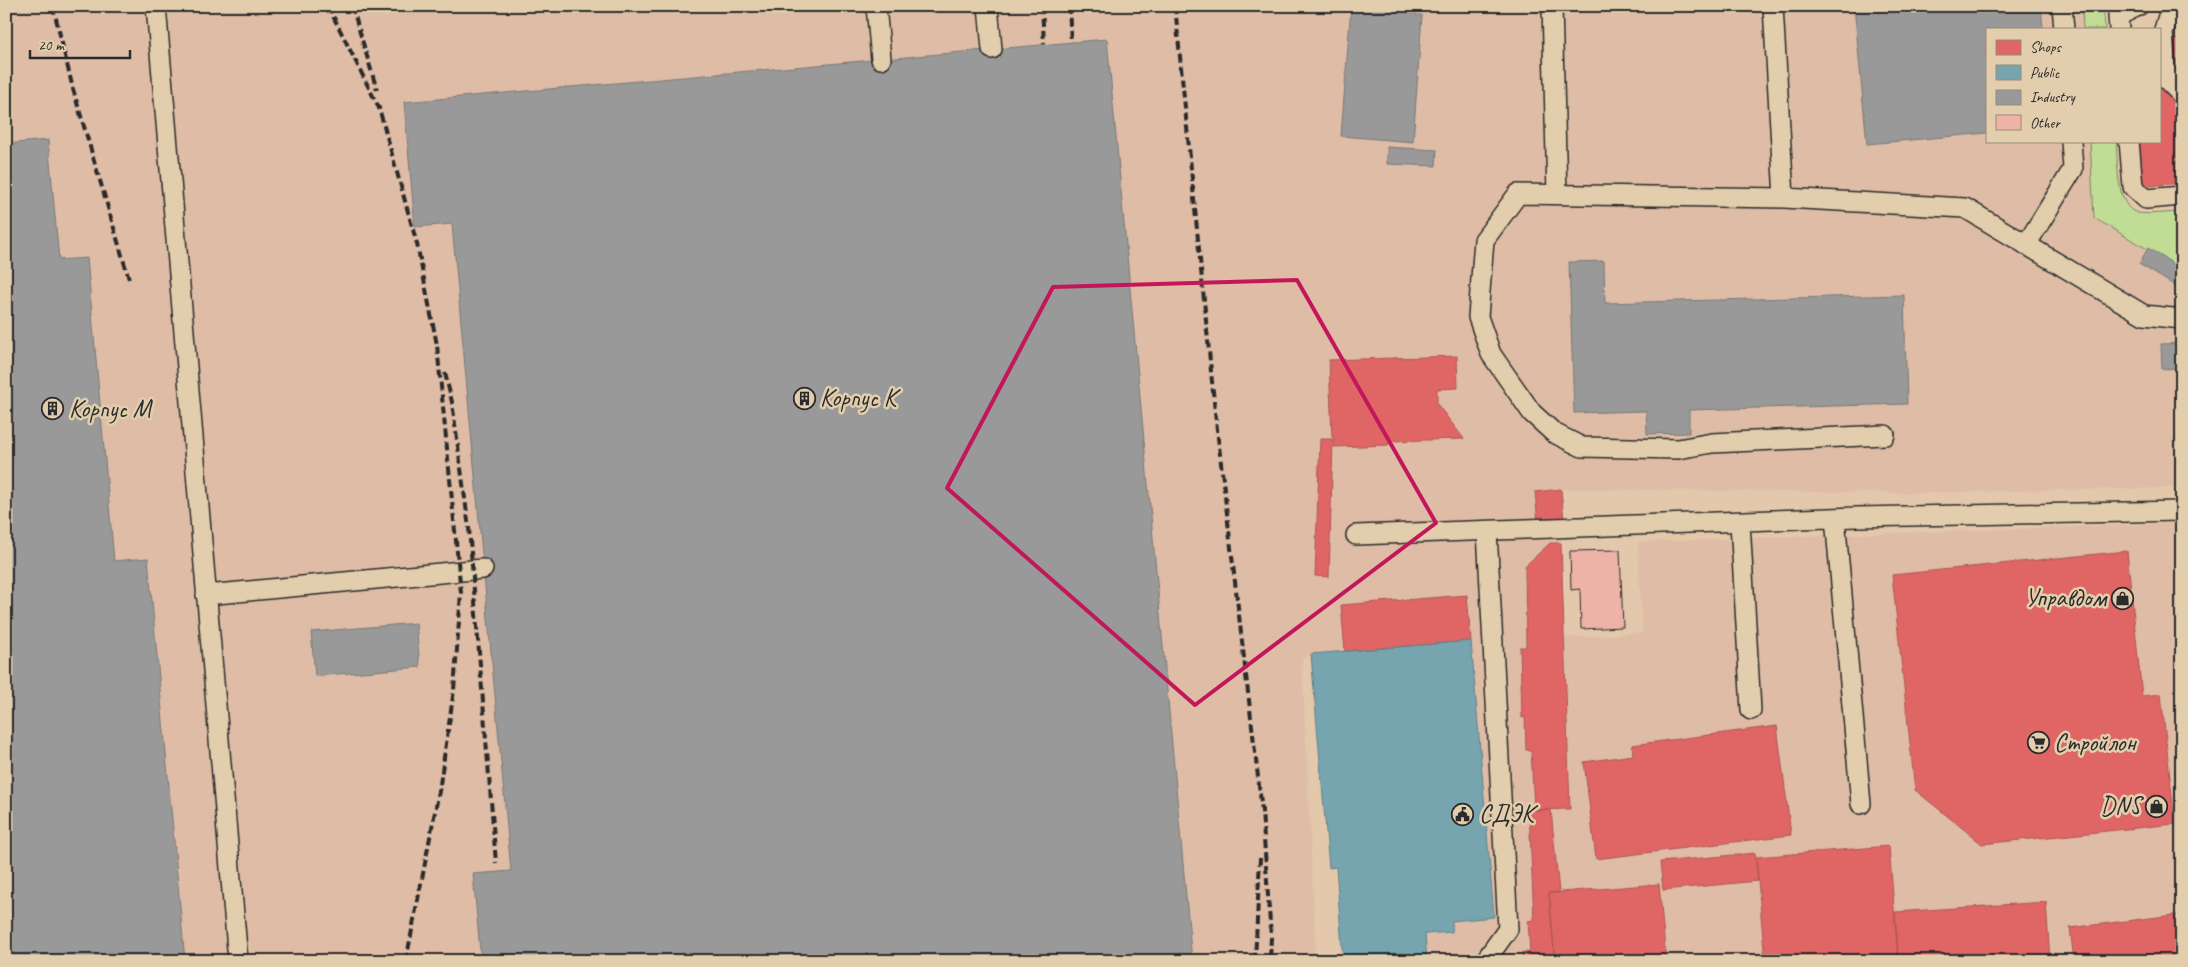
<svg xmlns="http://www.w3.org/2000/svg" width="2188" height="967" font-family="Caveat,sans-serif">
	<style>
		.built { fill: #dfbca5 }
		.green { fill: #c1dd95; stroke: #768460 }
		.shops { fill: #e06666; stroke: #aa5454 }
		.public { fill: #76a5af; stroke: #608087 }
		.industry { fill: #999; stroke: #787878 }
		.building { fill: #edb3a7; stroke: #2b2b2b }
		.lines { fill: none; stroke-linecap: round; stroke-linejoin: round }
		.service-casing { stroke: #2b2b2b; stroke-width: 22 }
		.service { stroke: #e2cdac; stroke-width: 19 }
		.rail { stroke: #2b2b2b; stroke-width: 4; stroke-dasharray: 8 4; stroke-linecap: butt }
		.marked { fill: none; stroke: #c2185b; stroke-width: 4; stroke-linejoin: round }
		.labels { text-anchor: middle; dominant-baseline: central; stroke-width: 5; stroke-linejoin: round; paint-order: stroke }
		.poi-label { font-size: 25px; fill: #2b2b2b; stroke: #e2cdac; text-anchor: start }
	</style>
	<rect width="100%" height="100%" fill="#e4c8ab"/>
	<filter id="ink" filterUnits="userSpaceOnUse"><feTurbulence type="fractalNoise" baseFrequency=".02" numOctaves="2"/><feDisplacementMap in="SourceGraphic" scale="10" xChannelSelector="R" yChannelSelector="G"/><feConvolveMatrix kernelMatrix="1 2 1 2 8 2 1 2 1" color-interpolation-filters="sRGB"/></filter>
	<g filter="url(#ink)">
		<!-- built -->
		<path class="built" d="M6 6H2082L2083 29H1987V141H2090L2094 218 2182 269V488L1907 493 1561 489 1564 520 1558 529 1561 543 1564 638 1642 633 1638 542 2182 523V961H1666L1659 884 1549 893 1555 961H1343L1336 867 1329 868 1311 654 1302 659 1316 961H6Z"/>
		<!-- green -->
		<path class="green" d="M2082 6H2103L2105 29H2083Z
			M2090 141H2116C2118 160 2115 208 2138 213 2151 215 2168 212 2182 212V269L2094 218Z"/>
		<!-- shops -->
		<path class="shops" d="M2182 39V183L2137 187 2133 141H2159V41Z
			M1457 356 1458 388 1437 389V404L1464 439 1389 441V445L1334 447V437H1332L1329 360Z
			M1320 439H1333L1329 577 1315 576Z
			M1561 489 1564 520 1538 522 1535 492Z
			M1550 543H1561L1570 809 1534 810 1531 750H1526L1525 717 1522 718 1520 647H1526L1525 566Z
			M2127 551 2142 696 2161 694 2175 824 1982 844 1915 790 1892 575Z
			M1467 595 1471 641 1345 651 1341 605Z
			M1777 726 1791 835 1596 859 1584 762 1633 755 1632 745Z
			M1529 810H1551L1559 893H1549L1555 961H1523L1522 952H1530L1528 921 1534 920Z
			M1889 846 1898 957 1855 961H1765L1756 857Z
			M1755 853 1758 881 1663 890 1660 862Z
			M1659 884 1666 961H1555L1549 893Z
			M2046 902 2050 960 1891 961V958L1898 957 1895 912Z
			M2182 914V961H2074L2070 928Z"/>
		<!-- public -->
		<path class="public" d="M1471 641 1494 917 1452 921V932L1425 934 1427 961H1343L1336 867 1329 868 1311 654Z"/>
		<!-- industry -->
		<path class="industry" d="M1351 6H1416V15H1422L1413 142 1341 136Z
			M1854 6H2041L2043 29H1987V133L1867 144Z
			M1107 39 1192 961H481L473 874 511 871 452 224 415 227 404 102Z
			M48 140 59 260 87 258 114 561 148 558 185 961H6V144Z
			M1387 147 1437 150 1436 166 1387 164Z
			M2148 248 2182 269V290L2139 264Z
			M1604 261 1605 303 1904 295 1907 404 1689 410V433L1647 434 1646 411 1574 413 1569 262Z
			M2182 343V368L2162 369 2161 344Z
			M416 623 420 667 315 676 311 632Z"/>
		<!-- building -->
		<path class="building" d="M1620 550 1623 627 1581 629 1580 589 1571 590 1570 551Z"/>
		<g class="lines">
			<defs>
				<path id="service" d="M156 6 238 961
					M876 6 881 59
					M988 6 992 49
					M1552 6 1557 194
					M1773 6 1784 198
					M2062 6 2064 29
					M2171 6 2163 33 2167 80 2182 95
					M2119 29 2118 16 2138 6
					M2129 141 2133 187 2146 199 2182 196
					M2026 245 2073 169 2071 141
					M1885 435 1712 443 1678 449 1582 447 1554 433 1532 413 1500 367 1491 354 1478 317 1484 240 1518 194 1784 198 1965 208 2144 315 2182 319
					M1835 518 1861 804
					M1740 522 1751 710
					M1356 535 1857 517 2182 511
					M206 595 483 569
					M1485 961 1508 929 1487 531"/>
			</defs>
			<!-- service casing -->
			<use href="#service" class="service-casing"/>
			<!-- service -->
			<use href="#service" class="service"/>
			<!-- rail -->
			<path class="rail" d="M53 6 73 89 129 279
				M328 6 379 108 417 244 437 345 461 593 454 690 439 791 406 961
				M352 6 377 90
				M1042 6 1044 44
				M1069 6 1071 42
				M1175 6 1215 412 1262 811 1271 937 1270 961
				M445 373 452 402 469 528 496 863
				M1255 961 1260 858"/>
		</g>
	</g>
	<!-- marked area -->
	<path class="marked" d="M1297 280 1436 523 1195 705 947 488 1053 287Z"/>
	<!-- icons -->
	<defs>
		<symbol id="building-ring" viewBox="-11 -11 22 22"><circle r="9.5" fill="#e2cdac" stroke="#2b2b2b" stroke-width="1.5"/><path d="M-4-6H4V6H1V3H-1V6H-4ZM-2.5-4.3h1.7v1.8h-1.7ZM.8-4.3h1.7v1.8H.8ZM-2.5-1h1.7V.8h-1.7ZM.8-1h1.7V.8H.8Z" fill="#2b2b2b"/></symbol>
		<symbol id="shop-ring" viewBox="-11 -11 22 22"><circle r="9.5" fill="#e2cdac" stroke="#2b2b2b" stroke-width="1.5"/><path d="M-5-2.5h2.3a2.7 3.5 0 0 1 5.4 0H5L5.5 6h-11ZM-1.5-2.5h3a1.5 2.3 0 0 0-3 0Z" fill="#2b2b2b"/></symbol>
		<symbol id="supermarket-ring" viewBox="-11 -11 22 22"><circle r="9.5" fill="#e2cdac" stroke="#2b2b2b" stroke-width="1.5"/><path d="M-6-5.5h2.5l.6 2H6L4.5 2H-2.5L-4.4-4H-6ZM-1.5 3.2a1.3 1.3 0 1 0 .1 0ZM3 3.2a1.3 1.3 0 1 0 .1 0Z" fill="#2b2b2b"/></symbol>
		<symbol id="civic-ring" viewBox="-11 -11 22 22"><circle r="9.5" fill="#e2cdac" stroke="#2b2b2b" stroke-width="1.5"/><path d="M-.6-6.5H3V-4.5H.6V-3L4-1V1h2V6H-6V1h2V-1L-.6-3ZM-1.2 2.5V6h2.4V2.5Z" fill="#2b2b2b"/></symbol>
	</defs>
	<g fill-rule="evenodd">
		<use href="#building-ring" x="792" y="386" width="25" height="25"/>
		<use href="#building-ring" x="40" y="396" width="25" height="25"/>
		<use href="#shop-ring" x="2110" y="586" width="25" height="25"/>
		<use href="#supermarket-ring" x="2026" y="730" width="25" height="25"/>
		<use href="#shop-ring" x="2144" y="794" width="25" height="25"/>
		<use href="#civic-ring" x="1450" y="802" width="25" height="25"/>
	</g>
	<g class="labels">
		<!-- poi labels -->
		<g class="poi-label">
			<text x="820" y="398">Корпус К</text>
			<text x="69" y="409">Корпус М</text>
			<text x="2106" y="598" text-anchor="end">Управдом</text>
			<text x="2054" y="743">Стройлон</text>
			<text x="2141" y="806" text-anchor="end">DNS</text>
			<text x="1479" y="814">СДЭК</text>
		</g>
	</g>
	<!-- margin -->
	<rect width="2188" height="967" fill="none" stroke="#e2cdac" stroke-width="25"/>
	<rect x="12" y="12" width="2163" height="942" fill="none" stroke="#2b2b2b" stroke-width="2" filter="url(#ink)"/>
	<!-- legend -->
	<rect x="1986" y="28" width="175" height="115" fill="#e2cdac" stroke="#998c78"/>
	<rect x="1996" y="40" width="25" height="15" fill="#e06666" stroke="#998c78"/>
	<text x="2030" y="52" font-size="15" fill="#2b2b2b">Shops</text>
	<rect x="1996" y="65" width="25" height="15" fill="#76a5af" stroke="#998c78"/>
	<text x="2030" y="78" font-size="15" fill="#2b2b2b">Public</text>
	<rect x="1996" y="90" width="25" height="15" fill="#999999" stroke="#998c78"/>
	<text x="2030" y="102" font-size="15" fill="#2b2b2b">Industry</text>
	<rect x="1996" y="115" width="25" height="15" fill="#edb3a7" stroke="#998c78"/>
	<text x="2030" y="128" font-size="15" fill="#2b2b2b">Other</text>
	<!-- scale -->
	<path d="M30 50v8h100v-8" fill="none" stroke="#2b2b2b" stroke-width="2.5"/>
	<text x="38" y="50" font-size="15" fill="#2b2b2b" stroke="#e2cdac" stroke-width="4" paint-order="stroke">20 m</text>
</svg>
